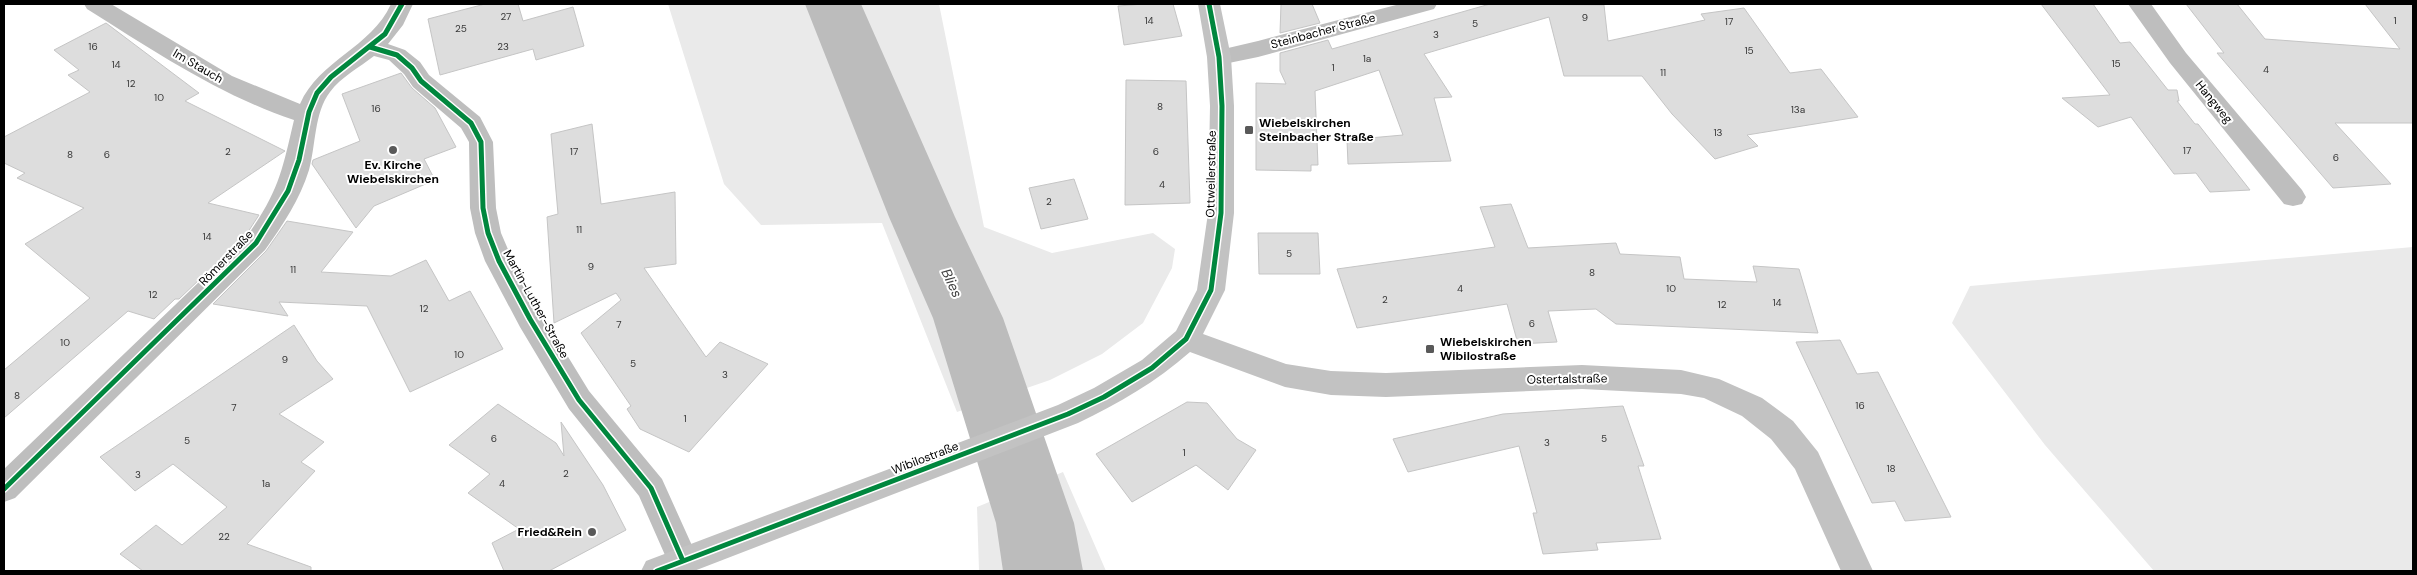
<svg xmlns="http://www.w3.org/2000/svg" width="2417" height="575" font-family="'DM Sans',sans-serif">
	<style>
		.green { fill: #eaeaea }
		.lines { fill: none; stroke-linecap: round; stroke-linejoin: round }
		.river { fill: #bcbcbc; fill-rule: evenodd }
		.building { fill: #ddd; stroke: #c5c5c5 }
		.minor { fill: #bebebe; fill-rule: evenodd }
		.secondary { fill: #c2c2c2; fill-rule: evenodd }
		.cycleway-casing { stroke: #fff; stroke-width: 8 }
		.cycleway { stroke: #00873e; stroke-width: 5 }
		.poi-dot { fill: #595959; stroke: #fff; stroke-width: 2 }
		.labels { text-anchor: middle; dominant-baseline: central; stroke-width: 4; stroke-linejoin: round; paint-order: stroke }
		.number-label { font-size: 10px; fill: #373737 }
		.street-label { font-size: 12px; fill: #000; stroke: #fff }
		.poi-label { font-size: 12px; font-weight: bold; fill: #000; stroke: #fff; text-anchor: start }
		.water-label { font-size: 14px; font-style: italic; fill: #414141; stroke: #fff }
	</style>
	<rect width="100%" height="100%" fill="#fff"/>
	<!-- green -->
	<path class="green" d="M668 4H939L984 227 1052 253 1153 233 1175 249 1172 268 1143 323 1102 354 1050 380 957 412 882 223 761 225 724 184Z
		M2413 247V571H2154L2045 445 1952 323 1970 286Z
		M1063 472 1106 571H979L977 507Z"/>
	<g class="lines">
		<!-- river -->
		<path class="river" d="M805 4H861L955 217 1003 318 1074 523 1083 571H1003L996 523 933 318 889 217Z"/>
	</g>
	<!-- building -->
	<path class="building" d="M485 4H518L523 21 573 7 584 46 536 60 533 49 440 75 428 19Z
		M1144 4H1173L1182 36 1124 45 1118 6Z
		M1281 4H1312L1320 23 1280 33Z
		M1490 4 1604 5 1608 41 1705 20 1701 14 1744 8 1790 73 1821 69 1858 117 1747 135 1758 146 1715 159 1672 114 1642 76H1564L1549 17 1424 54 1452 97 1434 98 1451 161 1348 164 1347 140 1403 135 1379 70 1315 91 1318 165H1311V171L1256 170V83L1286 84 1280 71V53L1328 40 1332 49Z
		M2041 4H2093L2120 43 2130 42 2168 90H2177L2179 101H2177L2195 124H2198L2250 190 2210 192 2196 173 2174 174 2131 117 2098 127 2062 98 2110 95Z
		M2186 4H2237L2265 39 2400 49 2365 4H2413V123H2335L2391 184 2333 188 2217 53H2224Z
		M106 23 199 93 185 101 285 151 208 203 259 215 246 235 179 299H175L154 319 128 311 4 418V370L90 298 25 244 84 208 17 178 25 173 4 163V137L90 92 68 75 79 70 54 50Z
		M401 73 412 88 435 108 456 147 424 159 435 180 374 206 356 228 312 164 313 160 360 141 342 94Z
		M1126 80 1186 81 1190 203 1125 205Z
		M592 124 601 204 675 192 676 264 644 268 706 357 720 342 768 364 689 452 640 429 627 409 631 406 581 333 621 300 616 293 554 323 547 217 558 214 551 134Z
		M1074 179 1088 219 1041 229 1029 188Z
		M1511 204 1528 248 1616 243 1620 254 1680 257 1684 279 1757 282 1753 266 1799 269 1818 333 1616 324 1596 309 1548 311 1557 342 1518 344 1507 304 1357 328 1337 269 1495 247 1480 207Z
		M287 221 353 232 321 272 391 276 426 260 449 301 470 291 503 349 410 392 367 306 279 302 288 316 213 304 266 251Z
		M1258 233H1318L1320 274H1259Z
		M294 325 317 361 333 379 279 414 324 442 301 462 315 471 247 544 311 567V571H143L120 554 156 525 182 545 227 507 173 464 135 491 100 457Z
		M1840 340 1857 374 1878 372 1951 517 1905 521 1895 501 1872 503 1796 342Z
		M1187 402 1207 403 1237 439 1256 450 1228 490 1196 465 1132 502 1096 454Z
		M498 404 556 443 564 456 561 422 603 485 626 530 549 571H504L492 543 519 529 468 493 490 474 449 445Z
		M1623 406 1644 466H1638L1661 539 1596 543 1598 550 1543 554 1533 513H1537L1519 446 1408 472 1393 439 1503 414Z"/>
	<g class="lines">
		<!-- minor -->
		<path class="minor" d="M84 4H111L232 76 300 104C319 60 371 48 391 4H413L403 25 388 44 405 50 420 62 429 75 480 117 493 142 496 208 501 233 513 261 540 311 589 391 662 479 699 561 694 571H672L639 496 569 409 520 327 485 261 475 233 470 208 469 142 461 128 413 87 404 74 389 60 374 56C360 67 341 77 330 92 314 113 316 145 309 170 300 199 283 225 265 250L15 498 4 502V469L247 236C279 191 282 171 294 120 219 95 154 51 87 9Z
			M1400 4H1437L1434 9 1258 57 1219 65 1211 62 1207 57 1211 52 1258 41Z
			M2128 4H2151L2186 53 2302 190 2306 197 2302 204 2293 206 2284 204 2170 63Z"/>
		<!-- secondary -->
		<path class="secondary" d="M1198 4H1220L1231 57 1234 106V213L1225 290 1203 334 1286 364 1331 371 1386 373 1582 365 1681 370 1719 379 1762 398 1793 421 1818 452 1873 571H1841L1795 469 1771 439 1742 416 1704 398 1681 394 1582 389 1386 397 1331 395 1285 387 1190 352C1156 382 1119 403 1078 423L694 571H641L646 561 1058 405 1094 388 1142 360 1176 331 1197 290 1208 213 1210 106 1207 57Z"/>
		<defs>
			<path id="cycleway" d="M370 47 397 55 412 68 421 81 471 123 481 142 483 208 488 233 499 261 530 319 579 400 651 488 683 561
				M4 489 256 243 288 191 299 160 309 112 317 93 331 77 385 34 402 4
				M657 571 1068 414 1104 397 1152 368 1186 339 1211 290 1221 213 1222 106 1219 57 1209 4"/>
		</defs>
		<!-- cycleway casing -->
		<use href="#cycleway" class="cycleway-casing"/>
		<!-- cycleway -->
		<use href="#cycleway" class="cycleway"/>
	</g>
	<!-- markers -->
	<g class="poi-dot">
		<rect x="1244" y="125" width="10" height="10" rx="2.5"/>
		<circle cx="393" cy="150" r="5"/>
		<rect x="1425" y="344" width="10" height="10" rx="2.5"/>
		<circle cx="592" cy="532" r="5"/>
	</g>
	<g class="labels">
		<!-- number labels -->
		<g class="number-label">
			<text x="506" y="16">27</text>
			<text x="1585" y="17">9</text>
			<text x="1149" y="20">14</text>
			<text x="2395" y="20">1</text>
			<text x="1729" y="21">17</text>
			<text x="1475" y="23">5</text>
			<text x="461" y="28">25</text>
			<text x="1436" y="34">3</text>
			<text x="93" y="46">16</text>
			<text x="503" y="46">23</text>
			<text x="1749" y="50">15</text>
			<text x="1367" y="58">1a</text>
			<text x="2116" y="63">15</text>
			<text x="116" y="64">14</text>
			<text x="1333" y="67">1</text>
			<text x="2266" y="69">4</text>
			<text x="1663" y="72">11</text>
			<text x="131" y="83">12</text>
			<text x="159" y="97">10</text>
			<text x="1160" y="106">8</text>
			<text x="376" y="108">16</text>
			<text x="1798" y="109">13a</text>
			<text x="1718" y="132">13</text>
			<text x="2187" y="150">17</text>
			<text x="228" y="151">2</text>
			<text x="574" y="151">17</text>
			<text x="1156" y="151">6</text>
			<text x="70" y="154">8</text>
			<text x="107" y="154">6</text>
			<text x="2336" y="157">6</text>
			<text x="1162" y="184">4</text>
			<text x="1049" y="201">2</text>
			<text x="579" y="229">11</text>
			<text x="207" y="236">14</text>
			<text x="1289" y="253">5</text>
			<text x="591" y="266">9</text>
			<text x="293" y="269">11</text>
			<text x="1592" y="272">8</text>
			<text x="1460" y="288">4</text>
			<text x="1671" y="288">10</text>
			<text x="153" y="294">12</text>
			<text x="1385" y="299">2</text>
			<text x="1777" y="302">14</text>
			<text x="1722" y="304">12</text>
			<text x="424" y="308">12</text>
			<text x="1532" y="323">6</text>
			<text x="619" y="324">7</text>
			<text x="65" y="342">10</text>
			<text x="459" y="354">10</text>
			<text x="285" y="359">9</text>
			<text x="633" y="363">5</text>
			<text x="725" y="374">3</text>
			<text x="17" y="395">8</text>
			<text x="1860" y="405">16</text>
			<text x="234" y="407">7</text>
			<text x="685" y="418">1</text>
			<text x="494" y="438">6</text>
			<text x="1604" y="438">5</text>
			<text x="187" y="440">5</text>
			<text x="1547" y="442">3</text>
			<text x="1184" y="452">1</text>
			<text x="1891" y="468">18</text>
			<text x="566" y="473">2</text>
			<text x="138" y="474">3</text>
			<text x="266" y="483">1a</text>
			<text x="502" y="483">4</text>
			<text x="224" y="536">22</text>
		</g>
		<!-- street labels -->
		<g class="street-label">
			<text transform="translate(1323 31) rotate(-15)">Steinbacher Straße</text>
			<text transform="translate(198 66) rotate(30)">Im Stauch</text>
			<text transform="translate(2214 102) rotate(51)">Hangweg</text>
			<text transform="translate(1211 174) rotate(-89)">Ottweilerstraße</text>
			<text transform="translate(226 258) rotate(-46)">Römerstraße</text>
			<text transform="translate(536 304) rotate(61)">Martin-Luther-Straße</text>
			<text transform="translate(1567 379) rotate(-1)">Ostertalstraße</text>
			<text transform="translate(925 458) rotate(-21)">Wibilostraße</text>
		</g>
		<!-- poi labels -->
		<g class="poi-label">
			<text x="1259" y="123">Wiebelskirchen<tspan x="1259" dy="14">Steinbacher Straße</tspan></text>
			<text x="393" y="165" text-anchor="middle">Ev. Kirche<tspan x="393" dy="14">Wiebelskirchen</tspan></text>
			<text x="1440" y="342">Wiebelskirchen<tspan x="1440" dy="14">Wibilostraße</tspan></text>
			<text x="582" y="532" text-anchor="end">Fried&amp;Rein</text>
		</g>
		<!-- water labels -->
		<g class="water-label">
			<text transform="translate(952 283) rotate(65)">Blies</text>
		</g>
	</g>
	<!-- border -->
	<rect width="2417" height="575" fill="none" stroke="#000000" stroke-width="10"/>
</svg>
